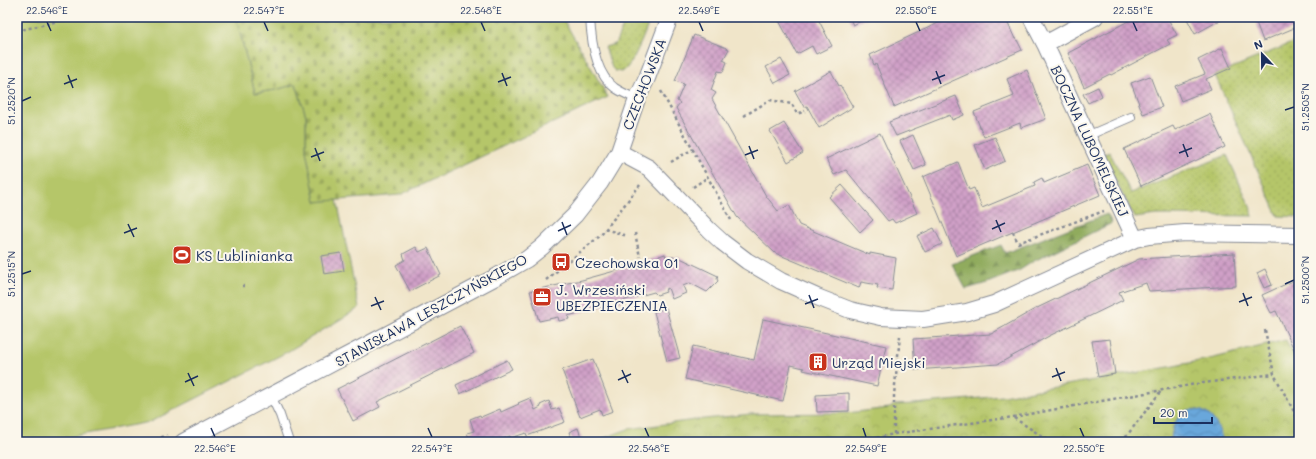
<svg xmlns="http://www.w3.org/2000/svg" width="1316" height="459" font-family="Mali,sans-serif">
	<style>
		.grass { fill: url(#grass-dots); stroke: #687a64 }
		.forest { fill: url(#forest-firs); stroke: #566d5e }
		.cemetery { fill: url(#cemetery-stones); stroke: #687a64 }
		.park { fill: url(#park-crowns); stroke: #687a64 }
		.pitch { fill: #b5c669; stroke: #687a64 }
		.water { fill: url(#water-waves); stroke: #426b9c }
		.building { fill: url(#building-cross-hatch) }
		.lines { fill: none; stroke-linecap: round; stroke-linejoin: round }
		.lane-casing { stroke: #868a94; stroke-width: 10 }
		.street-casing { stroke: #868a94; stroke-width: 18 }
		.path { stroke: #868a94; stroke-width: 2.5; stroke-dasharray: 3 3; stroke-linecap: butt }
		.lane { stroke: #fff; stroke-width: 8 }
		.street { stroke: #fff; stroke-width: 16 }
		.ticks { fill: none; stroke: #1b2f5e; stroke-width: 1.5 }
		.labels { text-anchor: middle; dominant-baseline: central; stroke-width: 4; stroke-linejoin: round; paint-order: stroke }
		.street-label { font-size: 14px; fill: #1b2f5e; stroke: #fbf7ec }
		.poi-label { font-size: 14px; fill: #1b2f5e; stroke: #fbf7ec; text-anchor: start }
		.neatline { fill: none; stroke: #1b2f5e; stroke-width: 1.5 }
		.ticks-label { font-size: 10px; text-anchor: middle; fill: #1b2f5e }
	</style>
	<defs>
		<pattern id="grass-dots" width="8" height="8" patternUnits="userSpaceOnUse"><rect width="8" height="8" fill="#b5c669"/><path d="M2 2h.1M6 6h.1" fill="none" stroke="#9baa5d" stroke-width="1.8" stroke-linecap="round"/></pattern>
		<pattern id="forest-firs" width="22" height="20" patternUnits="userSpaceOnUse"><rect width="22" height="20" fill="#90ab5d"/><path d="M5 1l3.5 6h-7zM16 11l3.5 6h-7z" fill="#758c50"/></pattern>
		<pattern id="cemetery-stones" width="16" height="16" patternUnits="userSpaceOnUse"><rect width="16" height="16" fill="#b5c669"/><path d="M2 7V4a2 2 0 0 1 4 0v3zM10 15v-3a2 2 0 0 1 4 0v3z" fill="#9baa5d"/></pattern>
		<pattern id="park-crowns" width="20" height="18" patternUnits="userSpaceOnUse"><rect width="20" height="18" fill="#b5c669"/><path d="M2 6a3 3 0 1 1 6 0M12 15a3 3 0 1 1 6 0" fill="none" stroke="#9baa5d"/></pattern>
		<pattern id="water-waves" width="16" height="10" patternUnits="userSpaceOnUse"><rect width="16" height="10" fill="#69a7db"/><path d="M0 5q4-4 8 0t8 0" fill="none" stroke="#5688b5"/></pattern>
		<pattern id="building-cross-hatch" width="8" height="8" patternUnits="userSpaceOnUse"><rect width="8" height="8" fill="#d0a0c7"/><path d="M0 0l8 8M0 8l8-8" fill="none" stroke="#a883a5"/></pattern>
	</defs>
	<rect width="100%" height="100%" fill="#fbf7ec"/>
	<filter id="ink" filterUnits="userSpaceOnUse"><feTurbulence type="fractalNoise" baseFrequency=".025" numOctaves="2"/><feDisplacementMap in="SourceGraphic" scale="8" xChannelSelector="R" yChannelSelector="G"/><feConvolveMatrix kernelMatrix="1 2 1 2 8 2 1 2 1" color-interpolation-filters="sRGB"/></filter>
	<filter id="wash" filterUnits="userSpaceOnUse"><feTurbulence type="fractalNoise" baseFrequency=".012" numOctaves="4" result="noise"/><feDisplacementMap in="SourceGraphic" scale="16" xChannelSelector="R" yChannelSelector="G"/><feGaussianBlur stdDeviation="0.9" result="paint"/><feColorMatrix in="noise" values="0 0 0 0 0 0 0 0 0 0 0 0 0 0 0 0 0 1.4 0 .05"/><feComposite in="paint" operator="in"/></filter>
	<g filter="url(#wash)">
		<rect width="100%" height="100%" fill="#f0e5c9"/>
		<!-- grass -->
		<path class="grass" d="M627 17H651C647 27 632 70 621 72 621 72 616 71 615 71L612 68 605 47 615 44Z
			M1299 40V217L1278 216 1215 75Z
			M1109 151 1131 193 1227 155 1252 211 1253 216 1156 215 1135 218 1102 155Z"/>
		<!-- forest -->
		<path class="forest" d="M1107 214 1112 223 1034 261 1020 270 987 283 966 289 952 264 1001 245 1005 253Z"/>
		<!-- cemetery -->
		<path class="cemetery" d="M236 17H562L608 97 400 195 316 202 306 150V116L296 84 276 90 255 93Z"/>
		<!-- park -->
		<path class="park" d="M1286 340 1299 367V442H594L628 429 695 420 751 414 847 413 890 408 894 405 914 404 1003 396 1169 367 1214 358Z"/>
		<!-- pitch -->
		<path class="pitch" d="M17 17H236L255 93 276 90 296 84 306 116V150L316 202 337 200 359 308 287 352 150 422 42 442H17Z"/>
		<!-- water -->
		<path class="water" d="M1188 410C1210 407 1218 423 1223 442H1171C1171 429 1176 415 1188 410Z"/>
		<g id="blocks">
			<!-- building -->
			<path class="building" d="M777 17H817L832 46 816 54 812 46 797 54Z
				M849 17H869L853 25Z
				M951 17H1005L1015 39 1016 38 1022 50 894 107 876 64 874 65 870 55Z
				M1136 17H1167L1177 35 1167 40 1170 44 1111 75 1110 74 1084 87 1068 53Z
				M1186 17H1226L1195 34Z
				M1254 17H1298L1299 26 1263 41Z
				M694 35 729 49 723 60 727 62 723 72 718 71 711 90 716 93 712 99 766 196 778 211 789 205 799 225 870 255V253L896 258 892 290 877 288 878 285 861 282 859 288 775 253 737 217 676 108 680 103 677 101 684 84 675 81Z
				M1222 48 1231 68 1206 79 1211 89 1181 101 1175 86 1205 74 1198 60Z
				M781 59 790 75 775 83 766 67Z
				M1027 70 1046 119 1021 128 1020 123 984 137 974 112 1014 96 1007 79Z
				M831 71 839 86 840 85 853 107 819 128 807 106 804 107 795 91Z
				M1150 76 1162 107 1143 114 1131 83Z
				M1098 87 1102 96 1088 103 1083 94Z
				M956 96 964 115 952 120 950 115 896 136 889 122Z
				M1210 114 1225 147 1141 186 1124 149 1173 126 1175 130Z
				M784 123 803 153 788 162 770 131Z
				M880 133 917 213 895 223 892 219 888 221 846 170 834 175 826 159Z
				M913 135 926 165 914 170 900 141Z
				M995 137 1005 161 985 170 975 145Z
				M958 162 969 190 974 188 982 208 1035 186 1034 182 1042 178 1044 183 1087 165 1100 195 956 256 923 177Z
				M842 185 873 220 860 232 829 197Z
				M934 228 942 244 925 252 917 236Z
				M416 247 419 252 428 248 441 275 410 291 396 265 405 260 403 254Z
				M341 253 344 271 324 274 321 256Z
				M1234 253 1236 286 1149 291 1146 283 1119 292 1123 300 1049 336 998 364 915 370 913 339 991 334 1035 309 1139 259Z
				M665 254 666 257H678L718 276 717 279 718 281 707 292 690 283 683 286 686 293 672 299 668 288 665 290 666 292 657 295 654 292 568 316 569 319 559 321 558 317 539 321 530 291 582 280 622 269Z
				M1265 269 1272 285 1264 288 1257 273Z
				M1299 278V360L1276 311 1271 313 1262 295Z
				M666 308 680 358 667 361 654 312Z
				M763 319 886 346 877 386 803 370 804 368 791 365 783 401 685 379 693 346 754 360Z
				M460 326 474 353 377 402 380 407 353 421 337 389Z
				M1110 339 1115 374 1098 377 1092 341Z
				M593 359 613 411 602 415 600 409 580 417 562 370Z
				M507 360 512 369 460 394 456 385Z
				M849 393V411L817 412 816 395Z
				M530 398 535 410 541 407 540 405 549 401 552 410 559 408 565 422 527 436 526 433 511 438 510 436 496 442H481L479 439 471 442 467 433 474 431 470 419 480 415 481 417 500 409 501 412 519 404 518 403Z
				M578 428 583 442H573L569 432Z"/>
		</g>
	</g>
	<g filter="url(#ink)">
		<use href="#blocks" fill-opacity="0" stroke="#868a94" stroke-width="1"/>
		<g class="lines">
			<defs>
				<path id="lane" d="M590 17C591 39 595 74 615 88 621 92 630 96 637 99
					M1087 136 1131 117
					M271 396 280 415 289 442"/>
				<path id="street" d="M1031 17 1045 44
					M1095 17 1045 44 1135 239
					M619 152 649 168 709 230 722 242 747 261 781 281 817 297 850 310 881 317 923 319 967 312 994 304 1135 239 1149 236 1185 233 1299 235
					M183 442 494 278 527 259 542 247 575 215 600 183 619 152 637 99 647 78 670 17"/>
			</defs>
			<!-- lane casing -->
			<use href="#lane" class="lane-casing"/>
			<!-- street casing -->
			<use href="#street" class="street-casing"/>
			<!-- path -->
			<path class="path" d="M17 31 75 17
				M661 91 731 220
				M744 116 770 100 792 104 797 114 805 111
				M671 162 693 149
				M693 187 708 177
				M605 229 627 236
				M1013 232 1018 243 1104 211
				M635 233 640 257
				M546 280 601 235 640 185
				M242 286H244
				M1265 330 1274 374 1299 421
				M1014 418 1051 442
				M894 434V395L900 336
				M150 442 167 435
				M859 442 894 434 1013 417 1196 384 1274 374
				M1122 442 1161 391"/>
			<!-- lane -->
			<use href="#lane" class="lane"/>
			<!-- street -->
			<use href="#street" class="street"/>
		</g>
	</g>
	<!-- ticks -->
	<path class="ticks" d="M47 22 51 31M264 22 268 31M481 22 485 31M699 22 703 31M916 22 920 31M1133 22 1137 31M936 71 941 84M502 73 507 86M68 75 73 88M932 80 945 75M498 82 511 77M64 84 77 79M22 101 31 97M1285 110 1294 107M1183 144 1188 157M749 146 754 159M315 148 320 161M1179 153 1192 148M745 155 758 150M311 157 324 152M996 220 1001 232M562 222 567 235M128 224 134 237M992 229 1005 223M558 231 571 225M124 233 137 228M22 274 31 271M1285 284 1294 280M1243 293 1248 306M809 295 814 308M375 297 381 310M1239 302 1252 297M805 304 818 299M371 306 384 301M1056 368 1061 381M622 370 628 383M188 373 194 386M1052 377 1065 372M618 380 631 374M185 382 198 376M211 428 215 437M428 428 432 437M645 428 649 437M863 428 866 437M1080 428 1084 437"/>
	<!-- icons -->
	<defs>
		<symbol id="stadium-square" viewBox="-11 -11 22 22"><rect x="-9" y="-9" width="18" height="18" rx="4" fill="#c8321e" stroke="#fbf7ec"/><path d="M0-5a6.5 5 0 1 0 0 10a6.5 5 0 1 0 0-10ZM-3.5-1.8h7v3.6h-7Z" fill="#fff"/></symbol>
		<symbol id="bus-square" viewBox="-11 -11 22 22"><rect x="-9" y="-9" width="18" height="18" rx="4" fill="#c8321e" stroke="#fbf7ec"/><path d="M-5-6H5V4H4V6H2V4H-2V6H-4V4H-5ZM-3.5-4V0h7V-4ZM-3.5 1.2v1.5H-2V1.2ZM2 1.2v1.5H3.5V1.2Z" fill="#fff"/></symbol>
		<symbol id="office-square" viewBox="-11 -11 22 22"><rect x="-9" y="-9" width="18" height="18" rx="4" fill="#c8321e" stroke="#fbf7ec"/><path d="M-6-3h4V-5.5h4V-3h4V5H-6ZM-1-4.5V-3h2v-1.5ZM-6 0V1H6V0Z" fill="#fff"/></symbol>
		<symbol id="building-square" viewBox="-11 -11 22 22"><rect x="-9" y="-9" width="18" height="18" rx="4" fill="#c8321e" stroke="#fbf7ec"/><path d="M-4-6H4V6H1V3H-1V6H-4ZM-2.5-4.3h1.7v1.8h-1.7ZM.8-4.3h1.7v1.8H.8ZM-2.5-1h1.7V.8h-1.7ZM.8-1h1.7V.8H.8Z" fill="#fff"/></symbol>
	</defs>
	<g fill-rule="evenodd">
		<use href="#stadium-square" x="171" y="244" width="22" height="22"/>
		<use href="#bus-square" x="550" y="251" width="22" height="22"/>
		<use href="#office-square" x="531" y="286" width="22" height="22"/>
		<use href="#building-square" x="807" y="351" width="22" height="22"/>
	</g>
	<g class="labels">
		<!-- street labels -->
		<g class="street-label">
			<text transform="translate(644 84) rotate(-69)">CZECHOWSKA</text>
			<text transform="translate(1090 141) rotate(65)">BOCZNA LUBOMELSKIEJ</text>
			<text transform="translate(431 310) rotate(-29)">STANISŁAWA LESZCZYŃSKIEGO</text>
		</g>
		<!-- poi labels -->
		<g class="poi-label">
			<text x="196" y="255">KS Lublinianka</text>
			<text x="575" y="262">Czechowska 01</text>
			<text x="556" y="289">J. Wrzesiński<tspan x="556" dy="16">UBEZPIECZENIA</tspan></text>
			<text x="832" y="362">Urząd Miejski</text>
		</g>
	</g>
	<!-- margin -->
	<rect width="1316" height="459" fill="none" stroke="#fbf7ec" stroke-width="44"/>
	<!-- north arrow -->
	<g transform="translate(1262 54) rotate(338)" stroke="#fbf7ec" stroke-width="3" paint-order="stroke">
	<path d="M0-3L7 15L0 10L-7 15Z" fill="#1b2f5e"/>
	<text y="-6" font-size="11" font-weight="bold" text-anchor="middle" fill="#1b2f5e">N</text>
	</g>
	<!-- scale -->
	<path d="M1154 417v6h58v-6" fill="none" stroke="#1b2f5e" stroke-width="2"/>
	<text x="1160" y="417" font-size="12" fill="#1b2f5e" stroke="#fbf7ec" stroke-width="3" paint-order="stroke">20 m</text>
	<rect x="22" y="22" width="1272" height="415" class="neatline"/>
	<g class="ticks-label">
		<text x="47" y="14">22.546°E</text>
		<text x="264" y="14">22.547°E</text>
		<text x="481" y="14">22.548°E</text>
		<text x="699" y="14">22.549°E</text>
		<text x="916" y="14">22.550°E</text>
		<text x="1133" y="14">22.551°E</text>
		<text transform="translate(11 101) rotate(-90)" y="4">51.2520°N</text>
		<text transform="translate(1305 107) rotate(-90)" y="4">51.2505°N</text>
		<text transform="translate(11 274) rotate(-90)" y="4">51.2515°N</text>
		<text transform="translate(1305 280) rotate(-90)" y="4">51.2500°N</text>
		<text x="215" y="452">22.546°E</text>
		<text x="432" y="452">22.547°E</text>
		<text x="649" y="452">22.548°E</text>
		<text x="866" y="452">22.549°E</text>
		<text x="1084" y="452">22.550°E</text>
	</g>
</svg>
